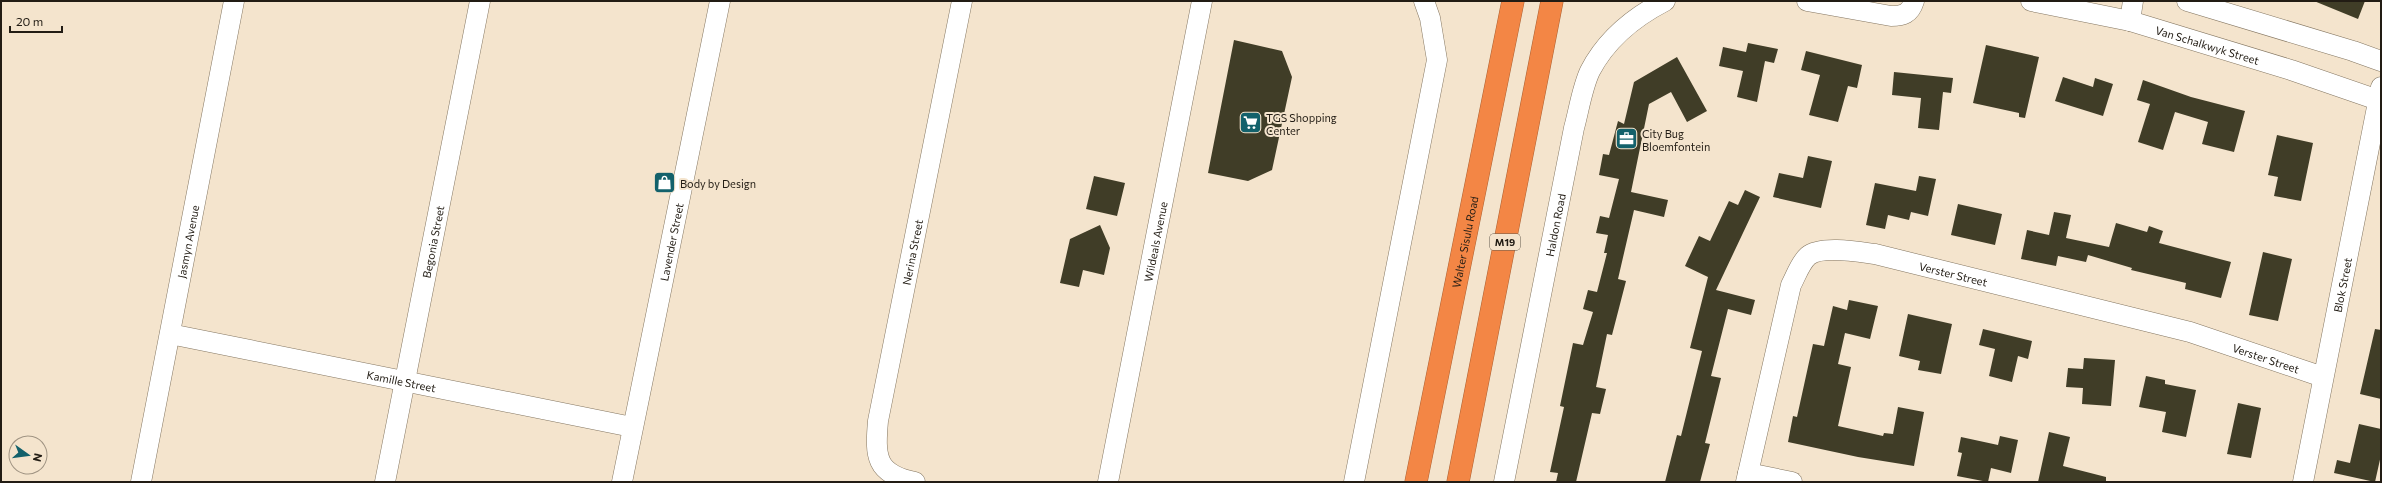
<svg xmlns="http://www.w3.org/2000/svg" width="2382" height="483" font-family="Commissioner,sans-serif">
	<style>
		.building { fill: #403d27 }
		.lines { fill: none; stroke-linecap: round; stroke-linejoin: round }
		.street-casing { stroke: #847661; stroke-width: 21 }
		.highway-casing { stroke: #aa6134; stroke-width: 23 }
		.street { stroke: #fff; stroke-width: 20 }
		.highway { stroke: #f38645; stroke-width: 22 }
		.labels { text-anchor: middle; dominant-baseline: central; stroke-width: 4; stroke-linejoin: round; paint-order: stroke }
		.shield { fill: #f4e4cd; stroke: #61584c; stroke-width: 1 }
		.shield-label { font-size: 10px; font-weight: bold; fill: #221c14 }
		.street-label { font-size: 11px; fill: #221c14; stroke: #f4e4cd }
		.poi-label { font-size: 11px; fill: #221c14; stroke: #f4e4cd; text-anchor: start }
	</style>
	<rect width="100%" height="100%" fill="#f4e4cd"/>
	<!-- building -->
	<path class="building" d="M2314 1H2365L2358 19Z
		M1234 40 1282 51 1292 77 1272 170 1248 181 1208 173Z
		M1748 43 1778 49 1774 63 1765 61 1757 102 1737 97 1743 71 1719 66 1723 47 1746 52Z
		M1986 45 2039 57 2025 118 2019 117V113L1973 103Z
		M1806 51 1862 65 1857 88 1848 86 1838 122 1809 115 1820 75 1801 70Z
		M1677 57 1707 111 1687 122 1671 92 1649 104 1631 192 1668 200 1664 217 1634 210 1618 279 1626 281 1612 335 1607 334 1596 387 1606 389 1600 414 1592 413 1576 482H1556L1558 473 1550 472 1564 407 1560 406 1573 343 1583 345 1593 312 1583 309 1588 290 1597 292 1607 253H1604L1608 235 1596 233 1600 216 1609 218 1619 179 1599 175 1603 154 1609 155 1618 121 1624 124 1634 82Z
		M1894 72 1953 78 1951 93 1943 92 1939 130 1918 128 1921 98 1892 95Z
		M2063 77 2093 87 2095 78 2113 84 2103 116 2055 101Z
		M2143 80 2191 97 2245 111 2234 152 2202 144 2208 122 2175 112 2163 150 2138 142 2150 104 2137 100Z
		M2277 135 2313 143 2301 201 2274 196 2278 177 2268 175Z
		M1808 156 1832 161 1821 208 1773 197 1779 173 1803 178Z
		M1094 176 1125 183 1117 216 1086 209Z
		M1919 176 1936 179 1928 216 1911 212 1909 220 1888 215 1885 229 1866 225 1875 183 1916 191Z
		M1745 190 1760 197 1716 290 1755 300 1751 315 1728 309 1711 376 1721 378 1705 443 1710 444 1700 482H1665L1677 435 1681 436 1702 351 1690 348 1708 277 1685 266 1699 236 1710 241 1729 201 1738 205Z
		M1958 204 2002 214 1995 245 1951 235Z
		M2054 212 2071 215 2066 238 2109 247 2116 223 2147 232 2149 226 2163 231 2159 243 2231 262 2221 298 2185 289 2186 283 2131 270 2132 268 2088 255 2086 262 2058 256 2056 266 2021 259 2027 230 2049 235Z
		M1100 225 1110 248 1104 275 1083 270 1079 287 1060 283 1070 239Z
		M2263 252 2292 259 2278 321 2249 315Z
		M1849 300 1878 306 1870 339 1845 333 1838 364 1851 367 1838 426 1883 436 1884 433 1893 434 1898 407 1924 412 1914 466 1858 457 1788 442 1793 416 1797 417 1813 344 1824 346 1833 306 1847 310Z
		M1908 314 1952 324 1941 374 1918 370 1920 361 1899 356Z
		M1983 329 2032 341 2028 359 2018 356 2012 382 1989 376 1995 349 1979 345Z
		M2375 329 2381 330V399L2360 394Z
		M2084 358 2115 360 2111 406 2082 404 2083 388 2066 387 2068 368 2083 369Z
		M2146 376 2165 380V384L2196 390 2186 437 2162 432 2166 412 2139 407Z
		M2238 403 2261 408 2251 458 2227 454Z
		M2359 424 2381 429V455L2375 482 2334 473 2337 460 2350 463Z
		M2049 432 2070 437 2063 466 2106 477V482H2038Z
		M2000 436 2018 440 2011 473 1991 468 1988 482 1957 476 1962 453 1958 452 1961 437 1998 445Z"/>
	<g class="lines">
		<defs>
			<g id="street">
				<path d="M1807 1 1891 16C1903 16 1910 14 1914 1"/>
				<path id="s1" d="M2031 1 2130 21 2291 70 2381 101"/>
				<path d="M2187 1 2353 51 2381 61"/>
				<path d="M2130 21 2133 1"/>
				<path id="s2" d="M170 334 632 427"/>
				<path d="M1748 473 1792 482"/>
				<path id="s3" d="M141 482 234 1"/>
				<path id="s4" d="M385 482 480 1"/>
				<path id="s5" d="M622 482 720 1"/>
				<path id="s6" d="M915 482C875 474 875 456 878 421L962 1"/>
				<path id="s7" d="M1108 482 1202 1"/>
				<path d="M1354 482 1437 60 1430 18 1424 1"/>
				<path id="s8" d="M1504 482 1574 128C1579 110 1582 88 1590 71 1606 40 1634 17 1665 1"/>
				<path id="s9" d="M1746 482 1791 285C1796 276 1800 263 1808 256 1821 245 1860 252 1875 254L2190 332 2323 377"/>
				<path id="s10" d="M2303 482 2381 87"/>
			</g>
			<g id="highway">
				<path id="s11" d="M1416 482 1513 1"/>
				<path d="M1458 482 1552 1"/>
			</g>
		</defs>
		<!-- street casing -->
		<use href="#street" class="street-casing"/>
		<!-- highway casing -->
		<use href="#highway" class="highway-casing"/>
		<!-- street -->
		<use href="#street" class="street"/>
		<!-- highway -->
		<use href="#highway" class="highway"/>
	</g>
	<!-- icons -->
	<defs>
		<symbol id="supermarket-square" viewBox="-11 -11 22 22"><rect x="-9" y="-9" width="18" height="18" rx="4" fill="#13616b" stroke="#f4e4cd"/><path d="M-6-5.5h2.5l.6 2H6L4.5 2H-2.5L-4.4-4H-6ZM-1.5 3.2a1.3 1.3 0 1 0 .1 0ZM3 3.2a1.3 1.3 0 1 0 .1 0Z" fill="#fff"/></symbol>
		<symbol id="office-square" viewBox="-11 -11 22 22"><rect x="-9" y="-9" width="18" height="18" rx="4" fill="#13616b" stroke="#f4e4cd"/><path d="M-6-3h4V-5.5h4V-3h4V5H-6ZM-1-4.5V-3h2v-1.5ZM-6 0V1H6V0Z" fill="#fff"/></symbol>
		<symbol id="shop-square" viewBox="-11 -11 22 22"><rect x="-9" y="-9" width="18" height="18" rx="4" fill="#13616b" stroke="#f4e4cd"/><path d="M-5-2.5h2.3a2.7 3.5 0 0 1 5.4 0H5L5.5 6h-11ZM-1.5-2.5h3a1.5 2.3 0 0 0-3 0Z" fill="#fff"/></symbol>
	</defs>
	<g fill-rule="evenodd">
		<use href="#supermarket-square" x="1238" y="110" width="25" height="25"/>
		<use href="#office-square" x="1614" y="126" width="25" height="25"/>
		<use href="#shop-square" x="652" y="170" width="25" height="25"/>
	</g>
	<g class="labels">
		<!-- shield labels -->
		<rect class="shield" x="1490" y="234" width="30" height="16" rx="3"/>
		<g class="shield-label">
			<text x="1505" y="242">M19</text>
		</g>
		<!-- street labels -->
		<g class="street-label">
			<text stroke="none"><textPath href="#s1" startOffset="182">Van Schalkwyk Street</textPath></text>
			<text stroke="none"><textPath href="#s8" startOffset="262">Haldon Road</textPath></text>
			<text stroke="none"><textPath href="#s5" startOffset="245">Lavender Street</textPath></text>
			<text stroke="none"><textPath href="#s7" startOffset="245">Wildeals Avenue</textPath></text>
			<text stroke="none"><textPath href="#s11" startOffset="245">Walter Sisulu Road</textPath></text>
			<text stroke="none"><textPath href="#s3" startOffset="245">Jasmyn Avenue</textPath></text>
			<text stroke="none"><textPath href="#s4" startOffset="245">Begonia Street</textPath></text>
			<text stroke="none"><textPath href="#s6" startOffset="255">Nerina Street</textPath></text>
			<text stroke="none"><textPath href="#s9" startOffset="385">Verster Street</textPath></text>
			<text stroke="none"><textPath href="#s10" startOffset="201">Blok Street</textPath></text>
			<text stroke="none"><textPath href="#s9" startOffset="709">Verster Street</textPath></text>
			<text stroke="none"><textPath href="#s2" startOffset="236">Kamille Street</textPath></text>
		</g>
		<!-- poi labels -->
		<g class="poi-label">
			<text x="1266" y="117">TGS Shopping<tspan x="1266" dy="13">Center</tspan></text>
			<text x="1642" y="133">City Bug<tspan x="1642" dy="13">Bloemfontein</tspan></text>
			<text x="680" y="183">Body by Design</text>
		</g>
	</g>
	<!-- border -->
	<rect width="2382" height="483" fill="none" stroke="#221c14" stroke-width="4"/>
	<!-- north arrow -->
	<g transform="translate(28 455) rotate(104)"><circle r="19" fill="#f4e4cd" stroke="#a09483"/>
	<path d="M0-3L7 15L0 10L-7 15Z" fill="#13616b"/>
	<text y="-6" font-size="11" font-weight="bold" text-anchor="middle" fill="#221c14">N</text>
	</g>
	<!-- scale -->
	<path d="M10 26v6h52v-6" fill="none" stroke="#221c14" stroke-width="2"/>
	<text x="16" y="26" font-size="12" fill="#221c14" stroke="#f4e4cd" stroke-width="3" paint-order="stroke">20 m</text>
</svg>
